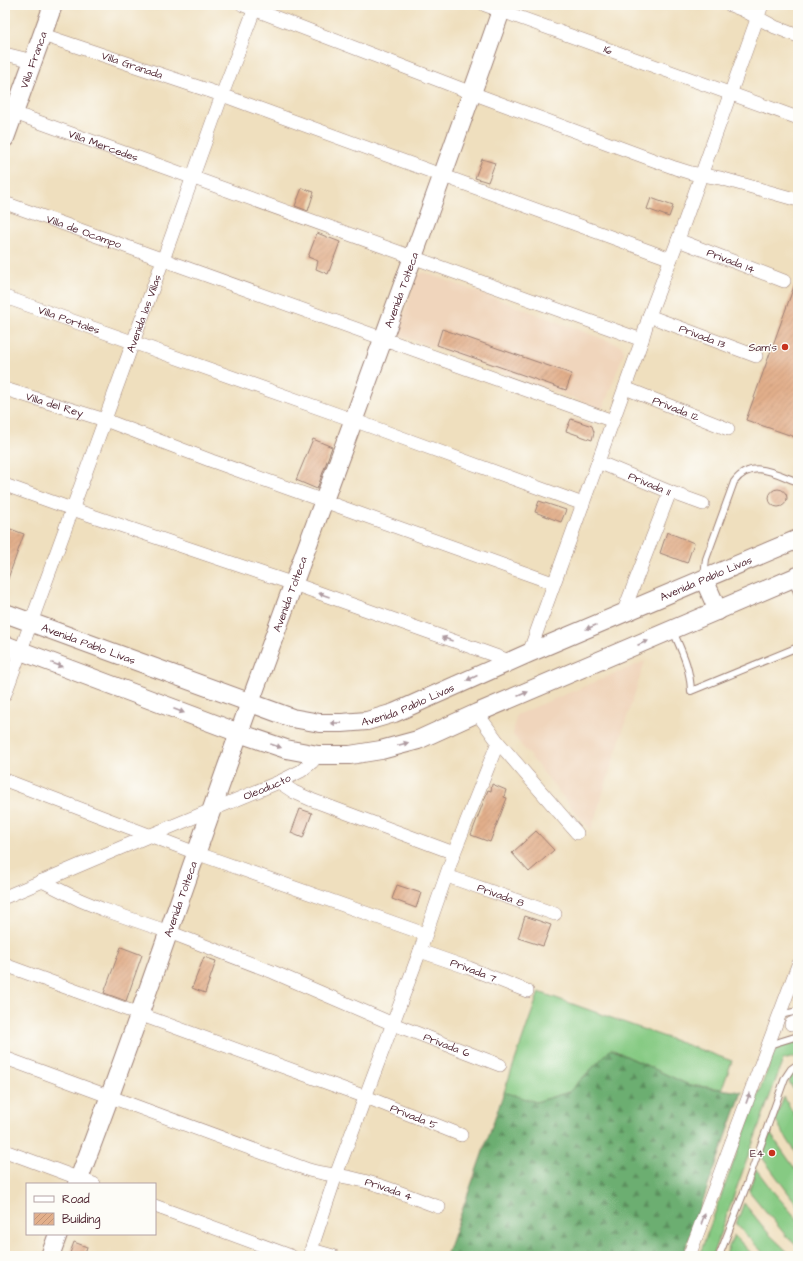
<svg xmlns="http://www.w3.org/2000/svg" width="803" height="1261" font-family="'Architects Daughter',sans-serif">
	<style>
		.built { fill: #f0d5bc }
		.grass { fill: #86ca83; stroke: #687457 }
		.forest { fill: url(#forest-firs); stroke: #5b664e }
		.building { fill: url(#building-hatch) }
		.lines { fill: none; stroke-linecap: round; stroke-linejoin: round }
		.lane-casing { stroke: #9c7f74; stroke-width: 8 }
		.street-casing { stroke: #9c7f74; stroke-width: 14 }
		.secondary-casing { stroke: #9c7f74; stroke-width: 20 }
		.lane { stroke: #fff; stroke-width: 6 }
		.street { stroke: #fff; stroke-width: 13 }
		.secondary { stroke: #fff; stroke-width: 18 }
		.oneway { fill: #ae9aa0 }
		.poi-dot { fill: #c8321e; stroke: #fdfcf7; stroke-width: 1.5 }
		.labels { text-anchor: middle; dominant-baseline: central; stroke-width: 3; stroke-linejoin: round; paint-order: stroke }
		.street-label { font-size: 11px; fill: #4a1f2b; stroke: #fdfcf7 }
		.poi-label { font-size: 11px; fill: #4a1f2b; stroke: #fdfcf7; text-anchor: end }
	</style>
	<defs>
		<pattern id="forest-firs" width="22" height="20" patternUnits="userSpaceOnUse"><rect width="22" height="20" fill="#6cae71"/><path d="M5 1l3.5 6h-7zM16 11l3.5 6h-7z" fill="#5b8d5d"/></pattern>
		<pattern id="building-hatch" width="6" height="6" patternUnits="userSpaceOnUse"><rect width="6" height="6" fill="#e2af8b"/><path d="M-1 1l2-2M0 6l6-6M5 7l2-2" fill="none" stroke="#c39678"/></pattern>
	</defs>
	<rect width="100%" height="100%" fill="#fdfcf7"/>
	<filter id="ink" filterUnits="userSpaceOnUse"><feTurbulence type="fractalNoise" baseFrequency=".025" numOctaves="2"/><feDisplacementMap in="SourceGraphic" scale="8" xChannelSelector="R" yChannelSelector="G"/><feConvolveMatrix kernelMatrix="1 2 1 2 8 2 1 2 1" color-interpolation-filters="sRGB"/></filter>
	<filter id="wash" filterUnits="userSpaceOnUse"><feTurbulence type="fractalNoise" baseFrequency=".012" numOctaves="4" result="noise"/><feDisplacementMap in="SourceGraphic" scale="16" xChannelSelector="R" yChannelSelector="G"/><feGaussianBlur stdDeviation="0.9" result="paint"/><feColorMatrix in="noise" values="0 0 0 0 0 0 0 0 0 0 0 0 0 0 0 0 0 1.4 0 .05"/><feComposite in="paint" operator="in"/></filter>
	<g filter="url(#wash)">
		<rect width="100%" height="100%" fill="#efdfbe"/>
		<!-- built -->
		<path class="built" d="M424 272 622 346 624 352 604 406 600 408 399 335 398 330 417 276Z
			M645 661 591 830 575 812 513 735 516 715Z"/>
		<!-- grass -->
		<path class="grass" d="M539 992 732 1061 722 1089 689 1085 611 1049 569 1092 536 1102 504 1092Z
			M798 1041V1056L783 1060 712 1256H699L774 1052 780 1047Z
			M798 1068V1099L789 1081 792 1071Z
			M784 1097 798 1121V1156L775 1120Z
			M770 1133 798 1173V1206L761 1156Z
			M756 1169 771 1189 798 1220V1247L787 1237 749 1191Z
			M744 1203 769 1234 792 1256H766L736 1224Z
			M734 1235 754 1256H725Z"/>
		<!-- forest -->
		<path class="forest" d="M611 1049 689 1085 742 1092 683 1256H446L504 1092 536 1102 569 1092Z"/>
		<g id="blocks">
			<!-- building -->
			<path class="building" d="M482 159 495 163 488 182 475 178Z
				M302 188 314 192 308 211 295 206Z
				M651 198 673 206 669 217 647 209Z
				M317 233 340 242 328 274 316 269 318 261 308 257Z
				M797 278 798 279V438L746 420Z
				M442 329 572 374 566 390 437 345Z
				M571 419 592 426 594 432 592 440 566 431Z
				M313 439 332 447 317 489 296 480Z
				M769 498a9 9 0 1 1 18 0a9 9 0 1 1-18 0Z
				M539 501 566 510 561 522 535 512Z
				M5 527 24 534 6 584 5 583Z
				M667 532 694 543 687 563 660 553Z
				M492 784 506 790 504 797 507 798 490 842 471 835 488 790 491 791Z
				M300 809 312 813 303 838 291 833Z
				M536 831 554 850 529 872 512 853Z
				M397 885 421 893 416 908 392 899Z
				M525 916 551 925 543 946 518 938Z
				M121 947 142 955 126 1001 104 993Z
				M204 957 216 961 205 993 192 988Z
				M74 1242 87 1247 84 1256H69Z"/>
		</g>
	</g>
	<g filter="url(#ink)">
		<use href="#blocks" fill-opacity="0" stroke="#9c7f74" stroke-width="1"/>
		<g class="lines">
			<defs>
				<path id="lane" d="M704 576 706 559 734 482C752 458 776 474 798 482
					M792 581 798 594
					M673 631C682 652 690 667 691 691L798 647
					M780 1015 798 1011
					M769 1045 798 1036
					M719 1256 744 1192 785 1078 791 1069 798 1064"/>
				<g id="street">
					<path d="M243 5 472 93 675 168 691 173 720 178 798 200"/>
					<path id="s1" d="M485 5 798 118"/>
					<path d="M730 5 743 10 775 27 798 36"/>
					<path id="s2" d="M43 35 222 95 671 259"/>
					<path d="M5 54 33 61"/>
					<path id="s3" d="M14 113 642 340"/>
					<path id="s4" d="M5 203 613 421"/>
					<path id="s5" d="M678 240 784 281"/>
					<path id="s6" d="M5 297 353 420 583 504"/>
					<path id="s7" d="M649 316 756 356"/>
					<path id="s8" d="M625 388 728 429"/>
					<path id="s9" d="M5 389 105 420 212 461 553 583"/>
					<path id="s10" d="M598 462 670 492 703 504"/>
					<path d="M5 485 72 509 294 584 510 661"/>
					<path d="M623 613 670 492"/>
					<path d="M529 653 642 340 649 316 678 240 762 5"/>
					<path id="s11" d="M5 694 163 260 222 95 256 5"/>
					<path d="M498 742 577 833"/>
					<path d="M5 780 196 853 425 934"/>
					<path d="M279 782 294 792 312 800 454 853"/>
					<path id="s12" d="M447 876 555 914"/>
					<path id="s13" d="M42 881 80 900 102 909 169 932 273 972 393 1024 500 1065"/>
					<path id="s14" d="M5 897 151 835 279 782 301 771 312 762 318 755"/>
					<path id="s15" d="M420 951 469 968 527 991"/>
					<path id="s16" d="M5 965 366 1097 461 1135"/>
					<path d="M791 1024 798 1021"/>
					<path id="s17" d="M5 1058 309 1170C326 1175 343 1175 360 1180 387 1186 413 1198 439 1207"/>
					<path d="M5 1151 94 1184"/>
					<path d="M155 1206 291 1256"/>
					<path d="M312 1250 333 1256"/>
					<path d="M309 1256 336 1175 420 951 454 853 498 742 477 713"/>
					<path d="M689 1256 798 965"/>
				</g>
				<g id="secondary">
					<path id="s18" d="M5 138 53 5"/>
					<path d="M704 579 718 611"/>
					<path id="s19" d="M5 613 292 718 320 723H342L367 721 394 713 529 653 798 539"/>
					<path d="M5 645 239 733 286 749 318 755H350L381 750 418 740 477 713 798 576"/>
					<path id="s20" d="M77 1184C134 1035 185 883 239 733 327 490 418 249 503 5"/>
					<path d="M50 1256 58 1234"/>
				</g>
			</defs>
			<!-- lane casing -->
			<use href="#lane" class="lane-casing"/>
			<!-- street casing -->
			<use href="#street" class="street-casing"/>
			<!-- secondary casing -->
			<use href="#secondary" class="secondary-casing"/>
			<!-- lane -->
			<use href="#lane" class="lane"/>
			<!-- street -->
			<use href="#street" class="street"/>
			<!-- secondary -->
			<use href="#secondary" class="secondary"/>
		</g>
		<!-- one-way arrows -->
		<defs><path id="oneway-solid" d="M-6-.8H1V-3.2L6.5 0L1 3.2V.8H-6Z"/></defs>
		<g class="oneway">
			<use href="#oneway-solid" transform="translate(324 595) rotate(-160)"/>
			<use href="#oneway-solid" transform="translate(591 627) rotate(157)"/>
			<use href="#oneway-solid" transform="translate(447 639) rotate(-160)"/>
			<use href="#oneway-solid" transform="translate(643 643) rotate(-23)"/>
			<use href="#oneway-solid" transform="translate(57 665) rotate(21)"/>
			<use href="#oneway-solid" transform="translate(472 678) rotate(156)"/>
			<use href="#oneway-solid" transform="translate(523 694) rotate(-23)"/>
			<use href="#oneway-solid" transform="translate(179 711) rotate(21)"/>
			<use href="#oneway-solid" transform="translate(336 723) rotate(-179)"/>
			<use href="#oneway-solid" transform="translate(403 744) rotate(-15)"/>
			<use href="#oneway-solid" transform="translate(276 746) rotate(19)"/>
			<use href="#oneway-solid" transform="translate(748 1098) rotate(-70)"/>
			<use href="#oneway-solid" transform="translate(703 1219) rotate(-70)"/>
		</g>
	</g>
	<!-- markers -->
	<g class="poi-dot">
		<circle cx="785" cy="347" r="4"/>
		<circle cx="772" cy="1153" r="4"/>
	</g>
	<g class="labels">
		<!-- street labels -->
		<g class="street-label">
			<text stroke="none"><textPath href="#s1" startOffset="131">16</textPath></text>
			<text stroke="none"><textPath href="#s18" startOffset="83">Villa Franca</textPath></text>
			<text stroke="none"><textPath href="#s2" startOffset="94">Villa Granada</textPath></text>
			<text stroke="none"><textPath href="#s3" startOffset="95">Villa Mercedes</textPath></text>
			<text stroke="none"><textPath href="#s4" startOffset="84">Villa de Ocampo</textPath></text>
			<text stroke="none"><textPath href="#s5" startOffset="57">Privada 14</textPath></text>
			<text stroke="none"><textPath href="#s20" startOffset="951">Avenida Tolteca</textPath></text>
			<text stroke="none"><textPath href="#s11" startOffset="405">Avenida las Villas</textPath></text>
			<text stroke="none"><textPath href="#s6" startOffset="68">Villa Portales</textPath></text>
			<text stroke="none"><textPath href="#s7" startOffset="57">Privada 13</textPath></text>
			<text stroke="none"><textPath href="#s9" startOffset="52">Villa del Rey</textPath></text>
			<text stroke="none"><textPath href="#s8" startOffset="55">Privada 12</textPath></text>
			<text stroke="none"><textPath href="#s10" startOffset="56">Privada 11</textPath></text>
			<text stroke="none"><textPath href="#s19" startOffset="749">Avenida Pablo Livas</textPath></text>
			<text stroke="none"><textPath href="#s20" startOffset="627">Avenida Tolteca</textPath></text>
			<text stroke="none"><textPath href="#s19" startOffset="89">Avenida Pablo Livas</textPath></text>
			<text stroke="none"><textPath href="#s19" startOffset="425">Avenida Pablo Livas</textPath></text>
			<text stroke="none"><textPath href="#s14" startOffset="284">Oleoducto</textPath></text>
			<text stroke="none"><textPath href="#s12" startOffset="57">Privada 8</textPath></text>
			<text stroke="none"><textPath href="#s20" startOffset="303">Avenida Tolteca</textPath></text>
			<text stroke="none"><textPath href="#s15" startOffset="57">Privada 7</textPath></text>
			<text stroke="none"><textPath href="#s13" startOffset="437">Privada 6</textPath></text>
			<text stroke="none"><textPath href="#s16" startOffset="436">Privada 5</textPath></text>
			<text stroke="none"><textPath href="#s17" startOffset="406">Privada 4</textPath></text>
		</g>
		<!-- poi labels -->
		<g class="poi-label">
			<text x="777" y="347">Sam's</text>
			<text x="764" y="1153">E4</text>
		</g>
	</g>
	<!-- margin -->
	<rect width="803" height="1261" fill="none" stroke="#fdfcf7" stroke-width="20"/>
	<!-- legend -->
	<rect x="26" y="1183" width="130" height="52" fill="#fdfcf7" stroke="#b5a4a5"/>
	<rect x="34" y="1196" width="20" height="6" fill="#ffffff" stroke="#b5a4a5"/>
	<text x="62" y="1203" font-size="12" fill="#4a1f2b">Road</text>
	<rect x="34" y="1213" width="20" height="12" fill="url(#building-hatch)" stroke="#b5a4a5"/>
	<text x="62" y="1223" font-size="12" fill="#4a1f2b">Building</text>
</svg>
